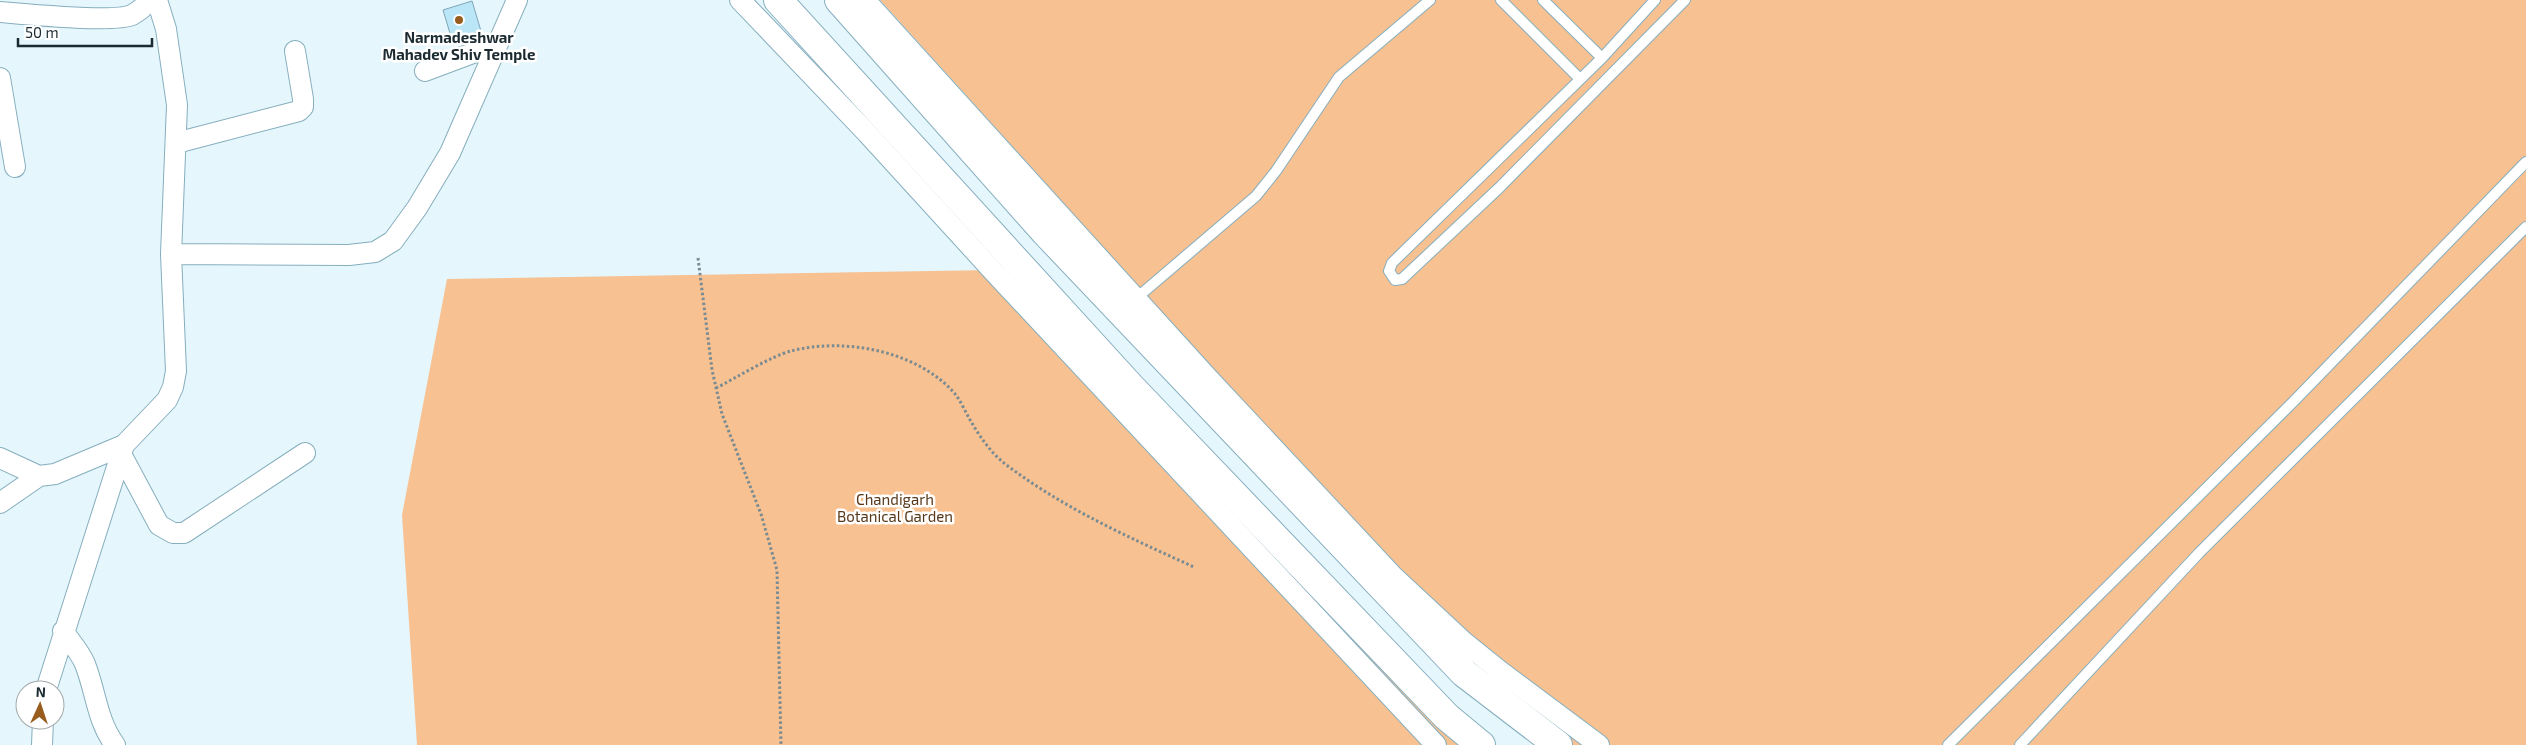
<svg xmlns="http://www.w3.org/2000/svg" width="2526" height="745" font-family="'Exo 2',sans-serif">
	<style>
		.green { fill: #f7c192 }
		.building { fill: #bbe6f7; stroke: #7ea6b6 }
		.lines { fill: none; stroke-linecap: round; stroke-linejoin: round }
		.lane-casing { stroke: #86aebe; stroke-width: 12 }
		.street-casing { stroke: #86aebe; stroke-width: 22 }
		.secondary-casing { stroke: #86aebe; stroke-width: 30 }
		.path { stroke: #7a8b91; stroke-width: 3; stroke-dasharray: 2.5 2.5; stroke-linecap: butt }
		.lane { stroke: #fff; stroke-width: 10 }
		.street { stroke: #fff; stroke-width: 20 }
		.secondary { stroke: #fff; stroke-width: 28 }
		.poi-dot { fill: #985d1e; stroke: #fff; stroke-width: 2 }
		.labels { text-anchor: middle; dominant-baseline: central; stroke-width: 5; stroke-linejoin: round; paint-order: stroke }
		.poi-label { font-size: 15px; font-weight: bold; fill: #1b2b31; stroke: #fff }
		.park-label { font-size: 15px; fill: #57381a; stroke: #fff }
	</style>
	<rect width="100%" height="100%" fill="#e5f6fc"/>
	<!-- green -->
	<path class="green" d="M880 0H2526V745H1558L1533 723Z
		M992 270 1469 745H417L402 515 447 279Z"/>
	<!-- building -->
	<path class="building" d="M472 1 481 31 452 40 443 10Z"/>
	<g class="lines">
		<defs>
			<path id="lane" d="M1501 0 1579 78
				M1543 0 1602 58
				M1655 0 1602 58 1392 263 1389 271 1395 280 1402 279 1499 188 1685 0
				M1133 301 1256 196 1276 171 1339 77 1430 0
				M1948 745 2295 400 2526 162
				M2020 745 2199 553 2526 227"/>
			<path id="street" d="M740 0 867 133 992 270 1436 745
				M865 0 1208 378 1393 576 1464 642 1500 671 1599 745
				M0 12C24 14 114 23 132 15 139 11 145 6 150 0
				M425 71 497 44
				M0 78 15 167
				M176 143 299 111 303 107V99L295 51
				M171 254 349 255 375 252 393 241 417 208 450 153 517 0
				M121 454 159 525 173 533H184L305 453
				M0 458 39 476 55 474 124 445
				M0 503 39 476
				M63 631C71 642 80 652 85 664 96 692 97 721 115 745
				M46 690 124 445 167 400 173 387 176 371 171 254 177 105 166 29 157 0
				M42 745 43 720"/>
			<path id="secondary" d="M778 0 1131 387 1447 717 1481 745
				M839 0 1045 232 1464 673 1558 745"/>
		</defs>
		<!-- lane casing -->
		<use href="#lane" class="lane-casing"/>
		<!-- street casing -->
		<use href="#street" class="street-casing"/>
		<!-- secondary casing -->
		<use href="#secondary" class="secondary-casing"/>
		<!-- path -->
		<path class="path" d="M698 258 712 370 722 414 761 514 777 570 781 745
			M716 388C736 378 771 356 791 351 845 337 919 351 956 395 961 402 965 411 969 418 978 434 990 452 1004 463 1061 507 1128 537 1194 567"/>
		<!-- lane -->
		<use href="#lane" class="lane"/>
		<!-- street -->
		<use href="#street" class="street"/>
		<!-- secondary -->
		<use href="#secondary" class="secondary"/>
	</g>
	<!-- markers -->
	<circle class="poi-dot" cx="459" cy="20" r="5"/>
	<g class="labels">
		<!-- poi labels -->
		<g class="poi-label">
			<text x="459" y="37">Narmadeshwar<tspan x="459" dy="17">Mahadev Shiv Temple</tspan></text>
		</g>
		<!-- park labels -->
		<g class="park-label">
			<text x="895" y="499">Chandigarh<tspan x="895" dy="17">Botanical Garden</tspan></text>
		</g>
	</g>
	<!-- north arrow -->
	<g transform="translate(40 705) rotate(3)"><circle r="24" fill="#ffffff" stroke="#a4aaad"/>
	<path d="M0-4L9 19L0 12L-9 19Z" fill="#985d1e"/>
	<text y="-8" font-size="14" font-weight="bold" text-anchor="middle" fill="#1b2b31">N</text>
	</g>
	<!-- scale -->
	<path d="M18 38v8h134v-8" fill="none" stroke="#1b2b31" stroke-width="2.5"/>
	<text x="25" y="38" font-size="15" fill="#1b2b31" stroke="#ffffff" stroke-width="4" paint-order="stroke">50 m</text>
</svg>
